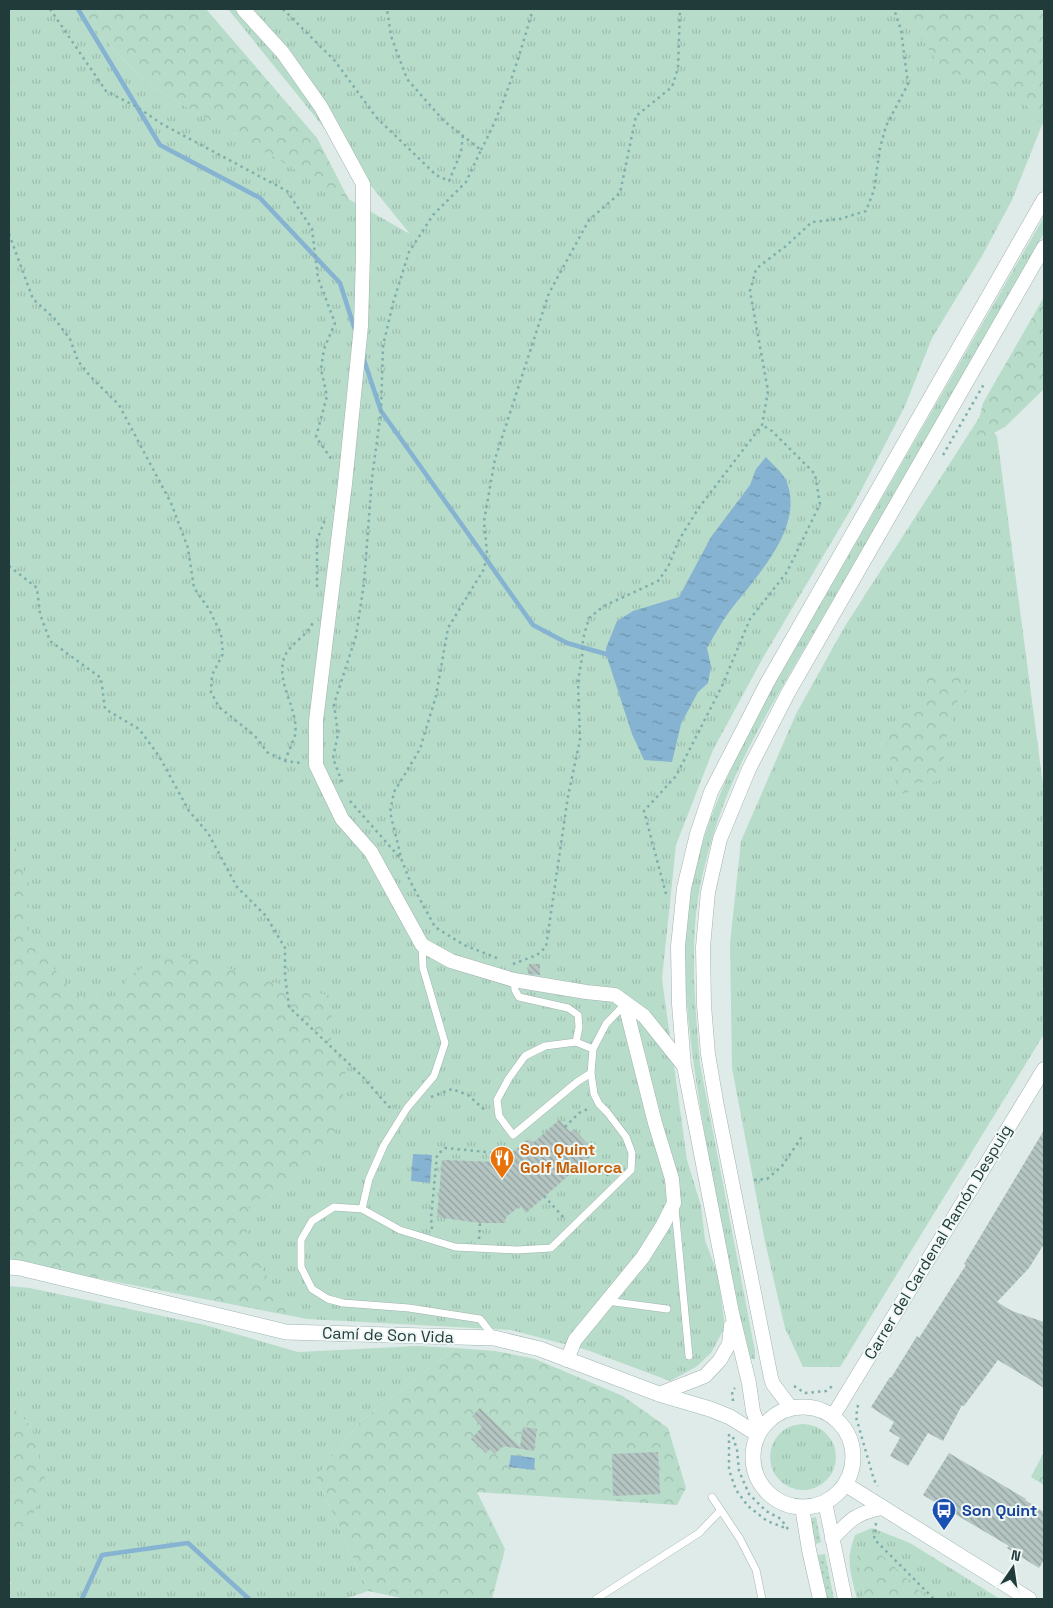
<svg xmlns="http://www.w3.org/2000/svg" width="1053" height="1608" font-family="'Space Grotesk',sans-serif">
	<style>
		.grass { fill: url(#grass-tufts) }
		.forest { fill: url(#forest-crowns) }
		.garden { fill: url(#garden-dots) }
		.water { fill: url(#water-ripples) }
		.lines { fill: none; stroke-linecap: round; stroke-linejoin: round }
		.stream { stroke: #86b3d1; stroke-width: 4.5 }
		.building { fill: url(#building-back-hatch) }
		.lane-casing { stroke: #a2b3b0; stroke-width: 8 }
		.street-casing { stroke: #a2b3b0; stroke-width: 15 }
		.secondary-casing { stroke: #9eb6b4; stroke-width: 16 }
		.path { stroke: #7fafac; stroke-width: 2.5; stroke-dasharray: 2.5 4; stroke-linecap: butt }
		.lane { stroke: #fff; stroke-width: 7 }
		.street { stroke: #fff; stroke-width: 14 }
		.secondary { stroke: #fff; stroke-width: 15 }
		.labels { text-anchor: middle; dominant-baseline: central; stroke-width: 4; stroke-linejoin: round; paint-order: stroke }
		.food-label { font-size: 16px; font-weight: bold; fill: #c56008; stroke: #eff7f5; text-anchor: start }
		.street-label { font-size: 16px; fill: #203b3a; stroke: #eff7f5 }
		.transit-label { font-size: 16px; font-weight: bold; fill: #164399; stroke: #eff7f5; text-anchor: start }
	</style>
	<defs>
		<pattern id="grass-tufts" width="24" height="20" patternUnits="userSpaceOnUse" patternTransform="scale(1.25)"><rect width="24" height="20" fill="#b7dcca"/><path d="M3 7l-1-3M5 7V3M7 7l1-3M15 17l-1-3M17 17v-4M19 17l1-3" fill="none" stroke="#9dbeae"/></pattern>
		<pattern id="forest-crowns" width="20" height="18" patternUnits="userSpaceOnUse" patternTransform="scale(1.25)"><rect width="20" height="18" fill="#b7dcca"/><path d="M2 6a3 3 0 1 1 6 0M12 15a3 3 0 1 1 6 0" fill="none" stroke="#9dbeae"/></pattern>
		<pattern id="garden-dots" width="8" height="8" patternUnits="userSpaceOnUse" patternTransform="scale(1.25)"><rect width="8" height="8" fill="#b7dcca"/><path d="M2 2h.1M6 6h.1" fill="none" stroke="#9dbeae" stroke-width="1.8" stroke-linecap="round"/></pattern>
		<pattern id="water-ripples" width="26" height="14" patternUnits="userSpaceOnUse" patternTransform="scale(1.25)"><rect width="26" height="14" fill="#86b3d1"/><path d="M2 4q2-2 4 0t4 0M15 11q2-2 4 0t4 0" fill="none" stroke="#6d93ab"/></pattern>
		<pattern id="building-back-hatch" width="6" height="6" patternUnits="userSpaceOnUse" patternTransform="scale(1.25)"><rect width="6" height="6" fill="#b4c5c2"/><path d="M-1 5l2 2M0 0l6 6M5-1l2 2" fill="none" stroke="#92a19f"/></pattern>
	</defs>
	<rect width="100%" height="100%" fill="#dfebe8"/>
	<!-- grass -->
	<path class="grass" d="M9 9H76L148 85 410 234 228 9H1044V123L1042 125 1012 200 982 256 932 338 905 406 854 504 764 656 713 750 676 845 662 979 687 1160 701 1206 705 1240 718 1275 725 1327 711 1353 696 1367 670 1381 587 1350 511 1330 307 1319 9 1261Z
		M1044 217V233C972 362 897 490 823 617 785 683 739 754 716 826 706 857 697 893 695 926 692 972 696 1018 700 1064L755 1351V1359H750C732 1285 718 1210 705 1136 693 1062 680 989 687 914 695 842 727 775 759 711Z
		M979 418 997 436 1044 792V1034L840 1367H803L785 1328 765 1242 732 1068 730 943 741 841 796 714 845 626Z
		M9 1286 30 1288 205 1325 298 1352 417 1346 456 1348 361 1421 316 1477 368 1591 345 1599H9V1586L11 1583 9 1578V1537L26 1532 32 1428 9 1402Z
		M770 1457a33 33 0 1 1 66 0a33 33 0 1 1-66 0Z
		M872 1528 910 1543 1000 1599H857C851 1574 845 1561 855 1535Z"/>
	<!-- forest -->
	<path class="forest" d="M76 9H206L317 138 349 200 148 85Z
		M906 9H1044V123L1042 125 1013 89 943 72 919 34Z
		M1044 297V389L1005 427 973 444 983 403Z
		M948 669 964 679 967 690C952 708 951 709 952 732L941 741 944 757 950 776 934 782 915 783 905 796 897 786 892 768 887 741 893 726 903 711 930 695 923 679Z
		M9 829 29 884 28 925 48 961 76 996 122 998 127 977 166 954 213 963 266 981 332 996 331 1042 346 1074 341 1109 332 1149 294 1174 249 1207 246 1242 291 1315 9 1261Z
		M456 1348 495 1351 535 1359 623 1396 668 1428 686 1488 677 1505 477 1492 505 1549 492 1599H406L368 1591 316 1477 361 1421Z
		M9 1402 32 1428 46 1483 26 1532 9 1537Z
		M1044 1452V1485L1031 1477Z
		M875 1549 928 1599H864L857 1555Z"/>
	<!-- garden -->
	<path class="garden" d="M816 1517 821 1542 816 1544 811 1522 812 1518Z
		M825 1554 834 1599H827L818 1555Z"/>
	<!-- water -->
	<path class="water" d="M766 457C772 464 782 472 786 480 806 528 755 577 729 612 721 623 714 636 707 648L711 666 708 683 698 692 681 724 672 762 644 760 632 734 606 654V648L617 621 633 611 679 597 711 537 750 485 756 469Z
		M413 1154 432 1155 430 1183 411 1181Z
		M511 1455 535 1458 534 1470 509 1467Z"/>
	<g class="lines">
		<!-- stream -->
		<path class="stream" d="M78 9 160 145 260 198 340 283 356 333
			M363 357 381 411 533 625 567 643 606 654
			M82 1599 102 1555 188 1543 249 1599"/>
	</g>
	<!-- building -->
	<path class="building" d="M529 964H540V975L528 974Z
		M559 1120 570 1132 574 1129 596 1153 585 1161 526 1213 520 1206 506 1217 505 1223H480L437 1217 442 1160 501 1162 528 1139 534 1142Z
		M1044 1130V1244L1029 1268 997 1302 1012 1311 1044 1322V1388L998 1360 964 1406 962 1405 943 1441 928 1433 908 1466 890 1456 900 1438 889 1431 894 1422 871 1407 890 1377 891 1378 917 1336 919 1338 966 1265 964 1264Z
		M480 1408 520 1447 523 1427 537 1429 534 1451 503 1446 495 1454 490 1449 486 1453 471 1439 482 1427 472 1416Z
		M658 1452 660 1494 613 1496 612 1454Z
		M949 1453 1026 1499 1025 1500 1044 1512V1560L1039 1568 1007 1548 1009 1546 923 1495Z"/>
	<g class="lines">
		<defs>
			<path id="lane" d="M514 980 515 990 519 997 568 1008 578 1015 579 1027 576 1042
				M591 1073 577 1082 513 1135 499 1116 497 1100 509 1078 525 1056 545 1046 576 1042 593 1049
				M675 1208 689 1356
				M362 1209 369 1179 384 1145 407 1108 434 1076 445 1043 423 968 422 945
				M607 1301 667 1309
				M494 1337 480 1319 409 1308 343 1303 328 1299 312 1289 301 1267V1240L312 1221 334 1207 362 1209 400 1230 455 1247 517 1250 551 1248 631 1170 632 1153 626 1137 607 1112 599 1104 594 1094 591 1073 593 1049 606 1024 625 1004
				M712 1497 740 1539 756 1570 762 1599
				M596 1599 699 1533 721 1510"/>
			<path id="street" d="M243 9 283 53 321 107 363 184V254L361 326 345 484 316 721V765L342 819 371 852 422 945 451 961 514 980 586 992 615 995 644 1016 684 1066
				M567 1360 575 1340 643 1257 663 1225 674 1203 672 1179 655 1123 625 1004
				M659 1394 705 1376 720 1360 729 1344 731 1326
				M791 1408 773 1384 771 1378 716 1101 708 1054 704 1005 703 947 708 892 720 839 749 769 788 693 1044 247
				M833 1416 1044 1069
				M760 1431 753 1411 749 1383 732 1313 684 1066 679 1004 678 946 684 888 697 834 711 792 767 683 1044 199
				M825 1502 845 1599
				M802 1507 809 1550 820 1599
				M832 1539C850 1520 856 1513 882 1508"/>
			<path id="secondary" d="M9 1267 20 1268 286 1332 494 1338 540 1349 659 1394 710 1409 730 1417 757 1434
				M753 1457a50 50 0 1 1 100 0a50 50 0 1 1-100 0Z
				M845 1484 1029 1599"/>
		</defs>
		<!-- lane casing -->
		<use href="#lane" class="lane-casing"/>
		<!-- street casing -->
		<use href="#street" class="street-casing"/>
		<!-- secondary casing -->
		<use href="#secondary" class="secondary-casing"/>
		<!-- path -->
		<path class="path" d="M50 9 106 91 137 107 162 124 287 191 312 229 318 278 335 323 324 349 321 369 327 396 316 437 332 460
			M283 9 335 61 376 117 436 175 449 181 461 152 463 135
			M481 150C505 105 519 57 533 9
			M9 234 33 299 54 318 70 339 78 361 90 376 119 405 171 503 188 548 194 588 209 609 221 634 223 654 212 675 211 692 219 707 255 736 267 752 285 761 302 763
			M943 455 984 384
			M9 566 37 588 40 614 50 641 101 678 105 709 139 729 159 756 189 811 208 833 237 887 266 916 285 948V975L289 1007 362 1076 389 1107 395 1106
			M317 587V540L326 517
			M285 761C288 752 293 743 295 735 299 710 278 687 283 662 286 644 307 638 313 622
			M342 782 333 758 338 734 334 704 356 636 364 583 372 478 381 411 383 346 393 303 409 252 433 215 466 182 481 150 444 121 407 79 391 36 387 9
			M350 801 401 859
			M666 894 644 811 676 776 722 686 750 619 787 572 820 504 815 474 772 431 762 425
			M497 958 464 945 435 927 410 881 402 861 390 812 394 792 420 749 436 696 448 628 484 569 487 553 484 521 495 459 549 293 589 220 620 193 636 116 672 87 678 68 680 9
			M513 964 537 955 546 947 568 796 580 740 578 681 582 658 583 639 589 618 604 606 658 581 668 567 679 540 698 509 762 425 768 391 750 291 756 269 787 245 812 222 840 219 866 211 874 190 880 148 886 126 908 84 901 30 894 9
			M431 1097 452 1089 468 1095 487 1112
			M565 1127 579 1113 590 1108
			M585 1161 597 1172 611 1176
			M754 1180 767 1179 782 1166 803 1135
			M544 1196 565 1219
			M432 1229 431 1218 437 1155 445 1148 496 1153 505 1143
			M479 1239 480 1223
			M794 1386 805 1393 826 1391 834 1385
			M733 1401 732 1391 735 1388
			M858 1405 856 1417 874 1480 878 1486
			M729 1434V1470L736 1490 748 1506 767 1521 788 1529
			M733 1437 737 1450 739 1471 749 1494 766 1511 781 1519 790 1532
			M876 1523 874 1539 934 1599"/>
		<!-- lane -->
		<use href="#lane" class="lane"/>
		<!-- street -->
		<use href="#street" class="street"/>
		<!-- secondary -->
		<use href="#secondary" class="secondary"/>
	</g>
	<!-- icons -->
	<defs>
		<symbol id="restaurant-pin" viewBox="-11 -11 22 30"><path d="M0 17L-7.5 6A9.5 9.5 0 1 1 7.5 6Z" fill="#e8710a" stroke="#eff7f5"/><path d="M-5-6h1v4h1v-4h1v4h1v-4h1v5L-1.5 .5V6h-2V.5L-5-1ZM5-6V6H3V1.5H1.5Q1.5-4 5-6Z" fill="#fff"/></symbol>
		<symbol id="bus-pin" viewBox="-11 -11 22 30"><path d="M0 17L-7.5 6A9.5 9.5 0 1 1 7.5 6Z" fill="#1a4fb4" stroke="#eff7f5"/><path d="M-5-6H5V4H4V6H2V4H-2V6H-4V4H-5ZM-3.5-4V0h7V-4ZM-3.5 1.2v1.5H-2V1.2ZM2 1.2v1.5H3.5V1.2Z" fill="#fff"/></symbol>
	</defs>
	<g fill-rule="evenodd">
		<use href="#restaurant-pin" x="488" y="1144" width="28" height="38"/>
		<use href="#bus-pin" x="930" y="1496" width="28" height="38"/>
	</g>
	<g class="labels">
		<!-- food labels -->
		<g class="food-label">
			<text x="520" y="1149">Son Quint<tspan x="520" dy="18">Golf Mallorca</tspan></text>
		</g>
		<!-- street labels -->
		<g class="street-label">
			<text transform="translate(938 1242) rotate(-59)">Carrer del Cardenal Ramón Despuig</text>
			<text transform="translate(388 1335) rotate(2)">Camí de Son Vida</text>
		</g>
		<!-- transit labels -->
		<g class="transit-label">
			<text x="962" y="1510">Son Quint</text>
		</g>
	</g>
	<!-- border -->
	<rect width="1053" height="1608" fill="none" stroke="#203b3a" stroke-width="20"/>
	<!-- north arrow -->
	<g transform="translate(1013 1568) rotate(13)" stroke="#eff7f5" stroke-width="4" paint-order="stroke">
	<path d="M0-4L9 19L0 12L-9 19Z" fill="#203b3a"/>
	<text y="-8" font-size="14" font-weight="bold" text-anchor="middle" fill="#203b3a">N</text>
	</g>
</svg>
